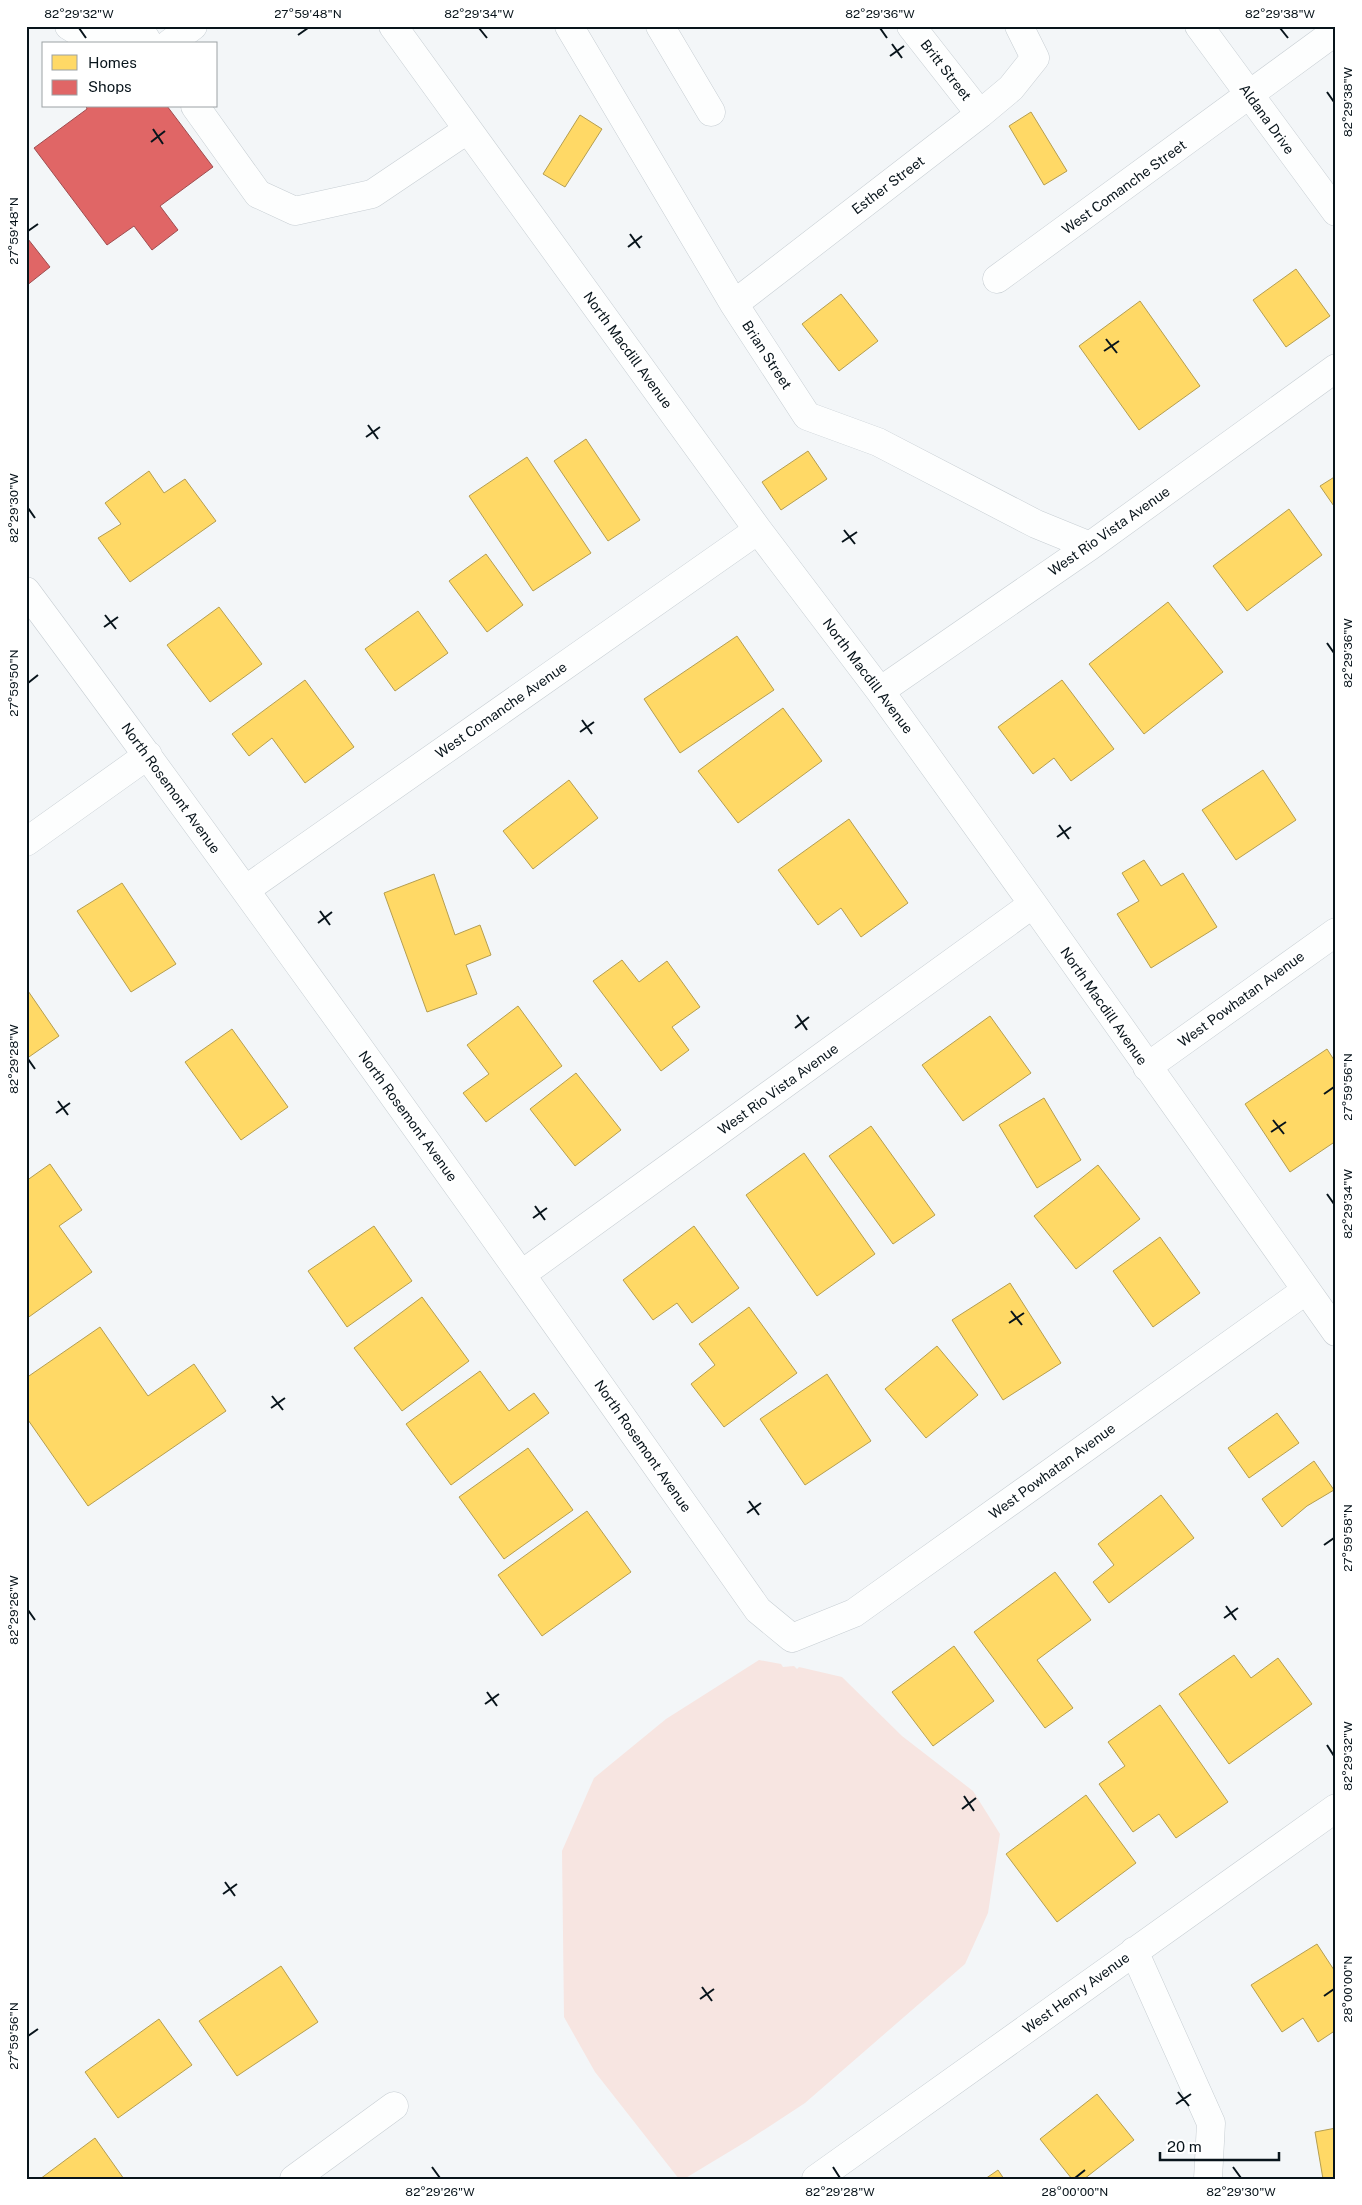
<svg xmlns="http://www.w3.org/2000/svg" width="1362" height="2205" font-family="'Public Sans',sans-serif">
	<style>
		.green { fill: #f7e5e1 }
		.homes { fill: #ffd966; stroke: #b59e50 }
		.shops { fill: #e06666; stroke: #9f4d50 }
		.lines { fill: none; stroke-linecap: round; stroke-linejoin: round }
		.minor-casing { stroke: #c7ced3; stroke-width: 29 }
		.minor { stroke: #fdfefe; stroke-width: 28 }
		.ticks { fill: none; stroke: #08141b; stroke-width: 2 }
		.labels { text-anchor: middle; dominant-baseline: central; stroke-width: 5; stroke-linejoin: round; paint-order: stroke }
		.street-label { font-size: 14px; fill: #08141b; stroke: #fff }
		.neatline { fill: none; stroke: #08141b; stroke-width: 2 }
		.ticks-label { font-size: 12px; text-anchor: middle; fill: #08141b }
	</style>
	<rect width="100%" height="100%" fill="#f3f6f8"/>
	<!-- green -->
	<path class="green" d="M759 1660 781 1664 783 1667 794 1666 797 1669 799 1667 842 1677 902 1736 973 1791 1000 1834 988 1913 965 1964 805 2103 747 2141 684 2179H679L595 2072 564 2017 562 1851 594 1778 666 1719Z"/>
	<!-- homes -->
	<path class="homes" d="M1031 112 1067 171 1044 185 1009 126Z
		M580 115 602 129 565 187 543 174Z
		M1296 269 1330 316 1286 347 1253 300Z
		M841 294 878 341 839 371 802 324Z
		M1140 301 1200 386 1139 430 1079 346Z
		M586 439 640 520 608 541 554 461Z
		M808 451 827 479 781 510 762 482Z
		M527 457 591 553 533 591 469 496Z
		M149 471 164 493 185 479 216 521 130 582 98 538 121 524 105 503Z
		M1336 476V509L1320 486Z
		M1289 509 1322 555 1247 611 1213 566Z
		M486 554 523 605 487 632 449 581Z
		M1168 602 1223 672 1144 734 1089 664Z
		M219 607 262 664 210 702 167 645Z
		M418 611 448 653 395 691 365 649Z
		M737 636 774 690 680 753 644 699Z
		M305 680 354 747 305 783 272 738 249 756 232 734Z
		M1062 680 1114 749 1071 781 1054 758 1033 774 998 727Z
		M783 708 822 761 738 823 698 771Z
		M1263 770 1296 820 1236 860 1202 810Z
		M569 780 598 818 533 869 503 831Z
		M849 819 908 903 861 937 841 908 818 925 778 870Z
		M1144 860 1161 886 1183 873 1217 927 1151 968 1117 914 1139 901 1122 873Z
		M434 874 455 935 480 925 491 955 466 965 477 994 427 1012 384 893Z
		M122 883 176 964 131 992 77 911Z
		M622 960 639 982 667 961 700 1007 672 1027 689 1050 661 1071 593 981Z
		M26 988 59 1036 26 1059Z
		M518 1006 562 1066 486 1122 463 1093 489 1074 467 1045Z
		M990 1016 1031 1073 963 1121 922 1065Z
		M232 1029 288 1107 241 1140 185 1062Z
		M1327 1049 1336 1063V1141L1290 1172 1245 1104Z
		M576 1073 621 1130 575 1166 530 1109Z
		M1044 1098 1081 1160 1037 1188 999 1125Z
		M871 1126 935 1215 893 1244 829 1156Z
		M804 1153 875 1254 817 1296 746 1195Z
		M50 1164 82 1210 59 1226 92 1272 26 1319V1181Z
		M1098 1165 1140 1219 1076 1269 1034 1216Z
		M374 1226 412 1281 347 1327 308 1271Z
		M694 1226 739 1288 692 1323 677 1303 653 1320 623 1280Z
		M1160 1237 1200 1293 1153 1327 1113 1271Z
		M1010 1283 1061 1363 1003 1400 952 1320Z
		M422 1297 469 1361 402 1411 354 1348Z
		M749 1307 797 1373 724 1427 691 1384 715 1365 699 1344Z
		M100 1327 148 1396 194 1364 226 1411 88 1506 26 1417V1378Z
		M937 1346 978 1395 926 1438 885 1389Z
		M480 1371 509 1411 534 1393 549 1413 451 1485 406 1424Z
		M827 1374 871 1441 805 1485 760 1419Z
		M1277 1413 1299 1443 1249 1478 1228 1448Z
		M528 1448 573 1510 504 1559 459 1497Z
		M1314 1461 1334 1490 1307 1506 1282 1527 1262 1499Z
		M1161 1495 1194 1538 1109 1603 1093 1582 1114 1565 1098 1544Z
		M587 1511 631 1572 542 1636 498 1575Z
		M1055 1572 1091 1620 1037 1660 1073 1708 1045 1728 974 1632Z
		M954 1646 994 1701 933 1746 892 1692Z
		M1234 1655 1251 1678 1278 1658 1312 1704 1229 1764 1179 1694Z
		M1160 1705 1228 1802 1176 1838 1159 1814 1133 1832 1099 1784 1125 1766 1108 1742Z
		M1086 1795 1136 1863 1057 1922 1006 1854Z
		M1317 1944 1336 1973V2030L1318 2042 1303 2018 1282 2032 1251 1985Z
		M281 1966 318 2022 237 2076 199 2021Z
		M159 2019 192 2065 118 2118 85 2072Z
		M1097 2094 1134 2140 1084 2179H1072L1040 2139Z
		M1336 2128V2179H1323L1315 2132Z
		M95 2138 124 2179H40Z
		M998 2170 1004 2179H985Z"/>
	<!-- shops -->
	<path class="shops" d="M86 106H167L213 167 160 206 178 230 152 250 134 226 107 245 34 148 87 109Z
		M28 239 50 267 26 286V240Z"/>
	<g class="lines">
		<defs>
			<path id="minor" d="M69 26C89 41 120 39 144 36L149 44
				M393 26 758 530 880 691 1033 904 1336 1332
				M569 26 734 304 807 416 878 442 1036 524 1090 546
				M660 26 711 112
				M911 26 980 114
				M1199 26 1336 212
				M169 44 193 26
				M195 106 258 194 295 211 372 194 467 130
				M997 279 1336 31
				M734 304 980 114 1011 88 1035 58 1019 26
				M26 591C275 927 518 1268 758 1610L792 1638 854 1613 1305 1291
				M880 691 1090 546 1336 368
				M26 842 148 755
				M245 890 758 530
				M1147 1067 1336 932
				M522 1274 1033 904
				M1134 1951 1211 2123 1208 2179
				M294 2179 394 2106
				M816 2179 1336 1808"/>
		</defs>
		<!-- minor casing -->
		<use href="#minor" class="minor-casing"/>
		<!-- minor -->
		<use href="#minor" class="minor"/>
	</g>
	<!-- ticks -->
	<path class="ticks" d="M79 28 86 38M479 28 487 38M880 28 887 38M1280 28 1288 38M298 35 308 28M892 44 902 58M890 56 904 46M1327 92 1334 102M153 129 163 144M151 142 165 131M28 231 38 224M630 234 640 248M628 247 642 236M1106 339 1117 353M1104 351 1119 341M368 425 378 439M366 437 380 427M28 508 35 518M844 530 855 544M842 542 857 532M105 615 116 629M104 627 118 617M1327 643 1334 653M28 683 38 675M582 720 592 734M580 732 594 722M1059 825 1069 839M1057 837 1071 827M320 911 330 925M318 923 332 912M797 1015 807 1030M795 1028 809 1017M28 1059 35 1069M1324 1094 1334 1087M58 1101 68 1115M56 1113 70 1103M1273 1120 1284 1134M1271 1132 1286 1122M1327 1194 1334 1204M535 1206 545 1220M533 1218 547 1208M1011 1311 1022 1325M1009 1323 1024 1313M272 1396 283 1410M271 1408 285 1398M749 1501 759 1515M747 1513 761 1503M1324 1545 1334 1538M1226 1606 1236 1620M28 1610 35 1620M1224 1618 1238 1608M487 1692 497 1706M485 1704 499 1694M1327 1745 1334 1756M964 1796 974 1811M962 1809 976 1798M225 1882 235 1896M223 1894 237 1884M702 1987 712 2001M1324 1996 1334 1989M700 1999 714 1989M28 2036 38 2029M1178 2092 1189 2106M1176 2104 1191 2094M432 2167 440 2178M833 2167 840 2178M1233 2167 1241 2178M1075 2178 1085 2170"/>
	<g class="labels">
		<!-- street labels -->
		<g class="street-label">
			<text transform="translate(946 70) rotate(52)">Britt Street</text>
			<text transform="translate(1267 119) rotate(54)">Aldana Drive</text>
			<text transform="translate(888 185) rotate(-37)">Esther Street</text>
			<text transform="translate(1124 187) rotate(-36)">West Comanche Street</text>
			<text transform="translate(628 350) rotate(54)">North Macdill Avenue</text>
			<text transform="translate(767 355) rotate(57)">Brian Street</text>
			<text transform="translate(1109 531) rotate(-35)">West Rio Vista Avenue</text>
			<text transform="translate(868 676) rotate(53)">North Macdill Avenue</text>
			<text transform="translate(501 710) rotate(-35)">West Comanche Avenue</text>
			<text transform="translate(171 788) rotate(54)">North Rosemont Avenue</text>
			<text transform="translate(1241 999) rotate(-36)">West Powhatan Avenue</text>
			<text transform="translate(1104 1006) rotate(55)">North Macdill Avenue</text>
			<text transform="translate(778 1089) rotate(-36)">West Rio Vista Avenue</text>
			<text transform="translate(408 1116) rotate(54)">North Rosemont Avenue</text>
			<text transform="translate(643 1446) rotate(55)">North Rosemont Avenue</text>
			<text transform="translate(1052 1471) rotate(-36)">West Powhatan Avenue</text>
			<text transform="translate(1076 1993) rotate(-36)">West Henry Avenue</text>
		</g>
	</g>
	<!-- border -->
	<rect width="1362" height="2205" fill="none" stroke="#ffffff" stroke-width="55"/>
	<!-- legend -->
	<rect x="42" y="42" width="175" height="65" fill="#ffffff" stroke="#9ca1a4"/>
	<rect x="52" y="55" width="25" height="15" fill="#ffd966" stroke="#9ca1a4"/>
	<text x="88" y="68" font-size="15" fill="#08141b">Homes</text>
	<rect x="52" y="80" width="25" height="15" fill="#e06666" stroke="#9ca1a4"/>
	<text x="88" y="92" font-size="15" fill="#08141b">Shops</text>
	<!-- scale -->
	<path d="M1160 2152v8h119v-8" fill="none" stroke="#08141b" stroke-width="2.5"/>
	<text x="1167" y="2152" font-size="15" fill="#08141b" stroke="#ffffff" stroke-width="4" paint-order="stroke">20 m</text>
	<rect x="28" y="28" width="1306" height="2150" class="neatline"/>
	<g class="ticks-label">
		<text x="79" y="18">82°29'32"W</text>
		<text x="308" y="18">27°59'48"N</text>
		<text x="479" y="18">82°29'34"W</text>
		<text x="880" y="18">82°29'36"W</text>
		<text x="1280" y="18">82°29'38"W</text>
		<text transform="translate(1348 102) rotate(-90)" y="4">82°29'38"W</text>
		<text transform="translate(14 231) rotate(-90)" y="4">27°59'48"N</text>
		<text transform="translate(14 508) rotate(-90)" y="4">82°29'30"W</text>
		<text transform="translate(1348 653) rotate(-90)" y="4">82°29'36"W</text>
		<text transform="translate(14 683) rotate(-90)" y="4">27°59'50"N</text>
		<text transform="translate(14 1059) rotate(-90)" y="4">82°29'28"W</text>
		<text transform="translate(1348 1087) rotate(-90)" y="4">27°59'56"N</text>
		<text transform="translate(1348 1204) rotate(-90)" y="4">82°29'34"W</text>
		<text transform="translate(1348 1538) rotate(-90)" y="4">27°59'58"N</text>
		<text transform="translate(14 1610) rotate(-90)" y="4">82°29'26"W</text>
		<text transform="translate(1348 1756) rotate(-90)" y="4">82°29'32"W</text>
		<text transform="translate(1348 1989) rotate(-90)" y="4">28°00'00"N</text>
		<text transform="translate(14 2036) rotate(-90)" y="4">27°59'56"N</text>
		<text x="440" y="2196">82°29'26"W</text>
		<text x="840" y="2196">82°29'28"W</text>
		<text x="1075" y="2196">28°00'00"N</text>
		<text x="1241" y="2196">82°29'30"W</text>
	</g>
</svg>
